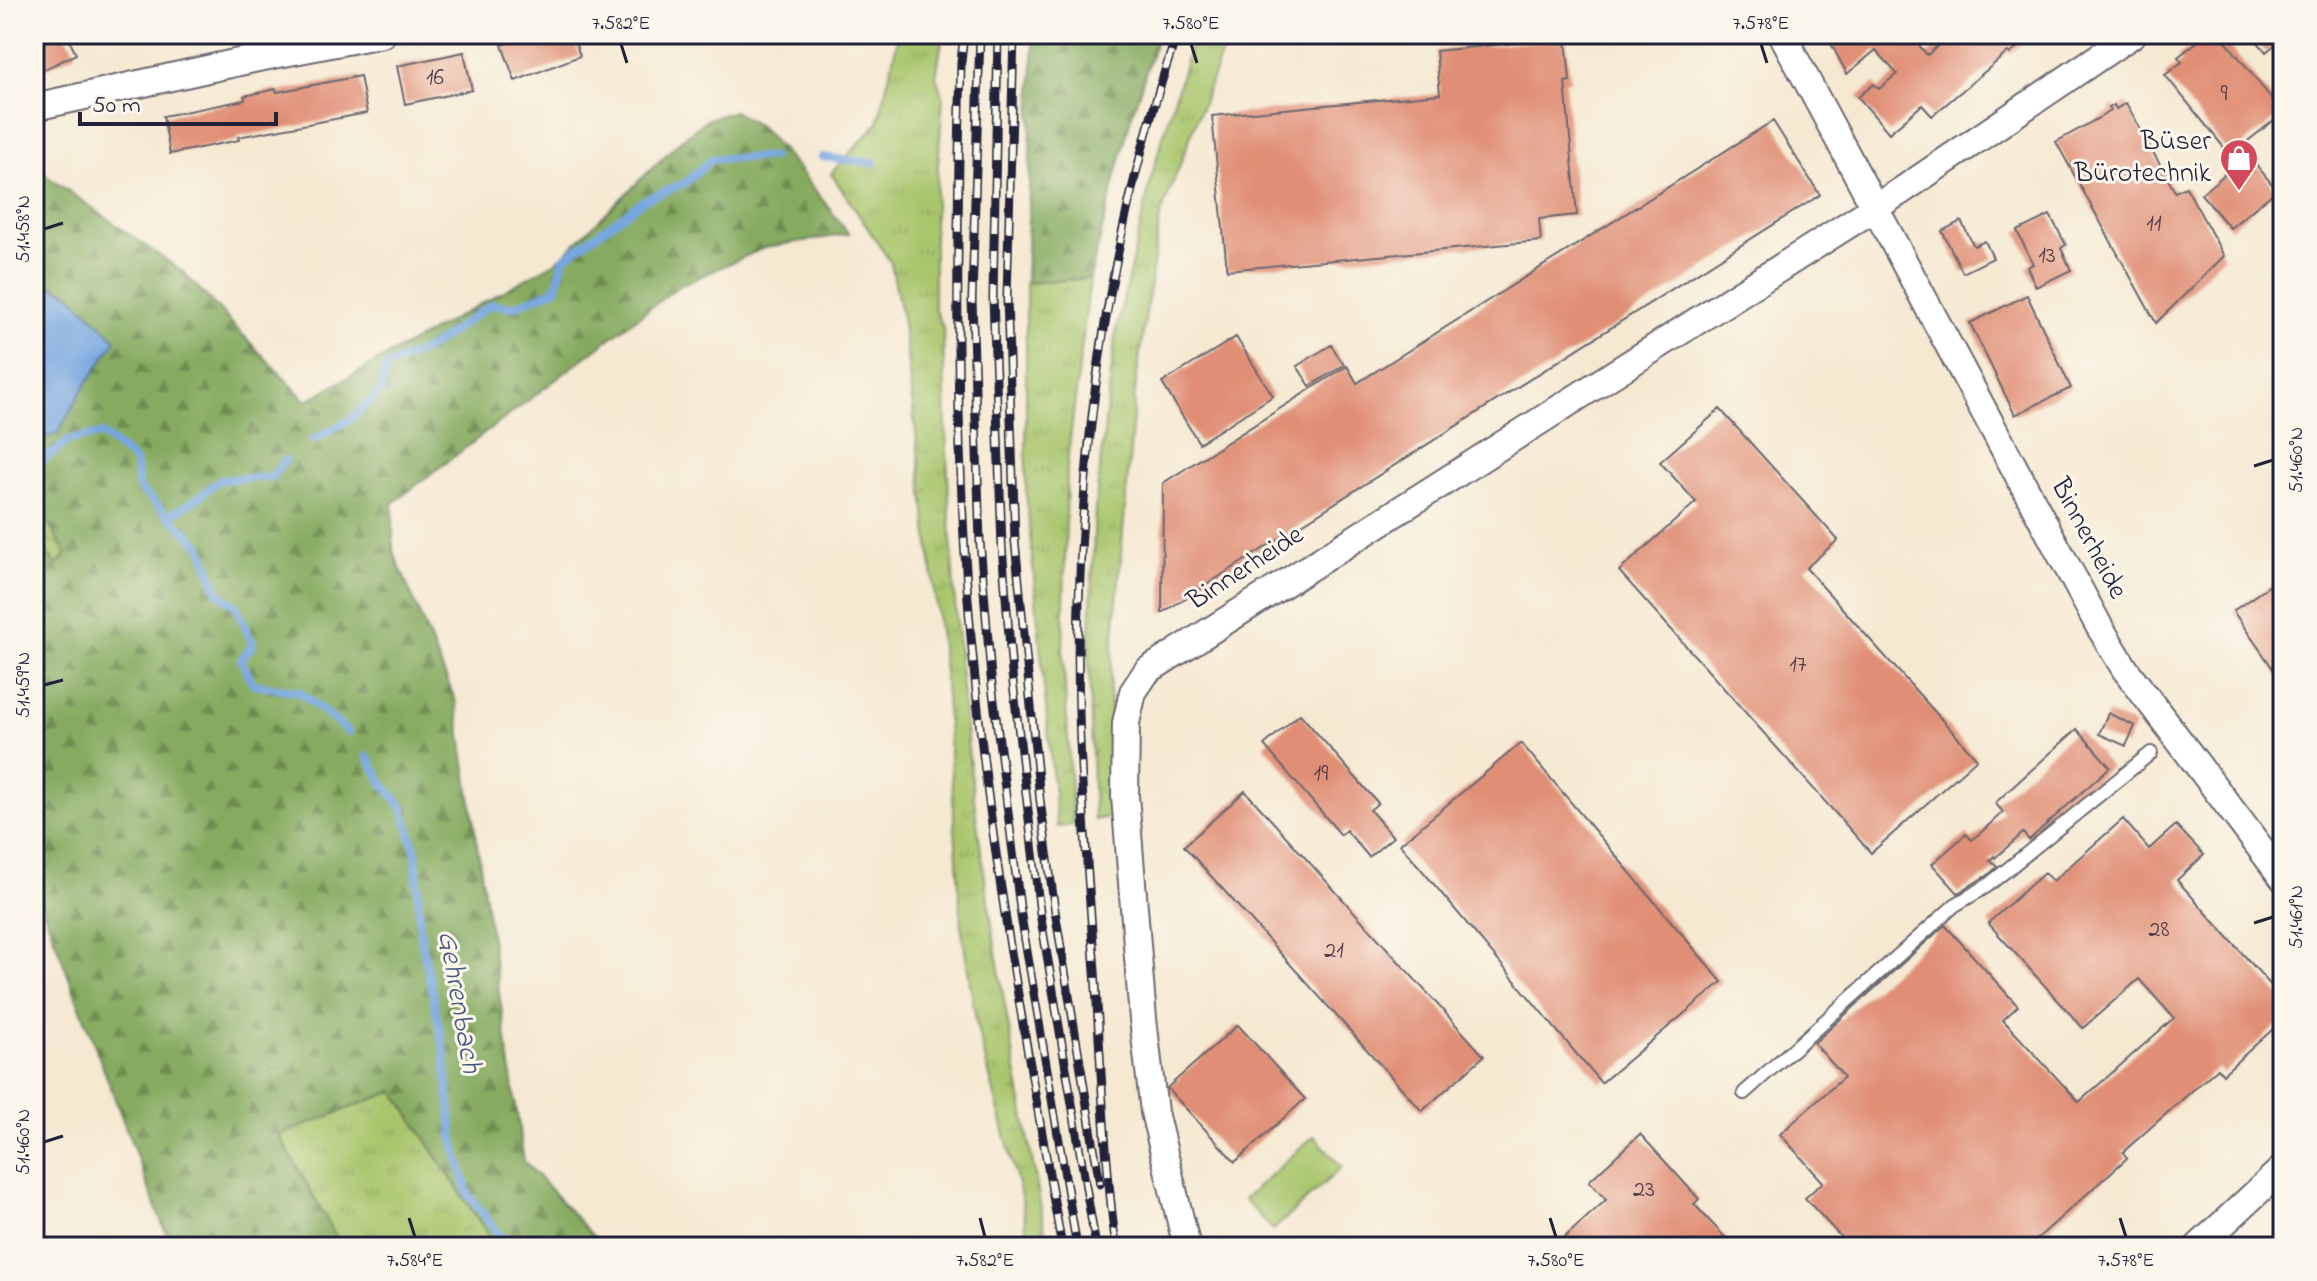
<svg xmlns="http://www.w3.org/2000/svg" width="2317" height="1281" font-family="'Indie Flower',sans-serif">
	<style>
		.grass { fill: url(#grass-tufts); stroke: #667454; stroke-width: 2 }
		.forest { fill: url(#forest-firs); stroke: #54664e; stroke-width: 2 }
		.wetland { fill: url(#wetland-marsh); stroke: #667454; stroke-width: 2 }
		.garden { fill: #a9c66d; stroke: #667454; stroke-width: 2 }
		.water { fill: #76a6e0; stroke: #4c648e; stroke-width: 2 }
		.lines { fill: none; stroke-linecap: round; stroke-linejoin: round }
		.stream { stroke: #76a6e0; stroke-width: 8 }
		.building { fill: #e08e75 }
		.lane-casing { stroke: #6c6870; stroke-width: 16 }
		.street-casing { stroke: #6c6870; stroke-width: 30 }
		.lane { stroke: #fff; stroke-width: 12 }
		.street { stroke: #fff; stroke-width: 26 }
		.rail-casing { stroke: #22223b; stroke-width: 9 }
		.rail { stroke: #fbf7ec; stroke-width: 6; stroke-dasharray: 18; stroke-linecap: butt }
		.ticks { fill: none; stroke: #22223b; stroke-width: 3 }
		.labels { text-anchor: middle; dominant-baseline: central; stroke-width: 6; stroke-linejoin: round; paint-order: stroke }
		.number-label { font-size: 24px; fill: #523d4a }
		.poi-label { font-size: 28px; fill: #22223b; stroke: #fbf7ec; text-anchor: end }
		.street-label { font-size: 28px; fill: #22223b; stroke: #fbf7ec }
		.water-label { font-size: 30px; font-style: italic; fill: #44577d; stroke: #fbf7ec }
		.neatline { fill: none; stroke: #22223b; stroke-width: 3 }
		.ticks-label { font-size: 20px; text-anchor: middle; fill: #22223b }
	</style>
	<defs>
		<pattern id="grass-tufts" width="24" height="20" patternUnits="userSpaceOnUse" patternTransform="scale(2)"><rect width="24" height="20" fill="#a9c66d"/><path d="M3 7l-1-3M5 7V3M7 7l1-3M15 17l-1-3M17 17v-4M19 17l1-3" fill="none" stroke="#91aa5f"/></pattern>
		<pattern id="forest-firs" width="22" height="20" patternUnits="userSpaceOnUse" patternTransform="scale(2)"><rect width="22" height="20" fill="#86ab60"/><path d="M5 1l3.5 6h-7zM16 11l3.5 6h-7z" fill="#6d8b50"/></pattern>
		<pattern id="wetland-marsh" width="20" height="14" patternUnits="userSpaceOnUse" patternTransform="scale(2)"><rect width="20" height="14" fill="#a9c66d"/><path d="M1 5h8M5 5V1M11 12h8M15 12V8" fill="none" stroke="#91aa5f"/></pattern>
	</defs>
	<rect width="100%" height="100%" fill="#fbf7ec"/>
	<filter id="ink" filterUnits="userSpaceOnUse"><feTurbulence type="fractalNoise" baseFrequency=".0125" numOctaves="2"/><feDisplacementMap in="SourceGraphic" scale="16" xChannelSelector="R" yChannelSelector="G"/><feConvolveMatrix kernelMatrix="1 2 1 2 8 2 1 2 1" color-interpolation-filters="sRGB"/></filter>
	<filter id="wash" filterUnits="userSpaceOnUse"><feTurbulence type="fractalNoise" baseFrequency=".006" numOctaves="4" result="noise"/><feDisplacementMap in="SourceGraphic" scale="32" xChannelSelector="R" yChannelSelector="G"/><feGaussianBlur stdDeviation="1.8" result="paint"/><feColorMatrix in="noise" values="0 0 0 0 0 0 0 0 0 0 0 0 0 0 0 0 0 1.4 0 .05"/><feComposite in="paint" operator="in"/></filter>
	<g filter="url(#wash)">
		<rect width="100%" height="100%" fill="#f5e9d2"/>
		<!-- grass -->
		<path class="grass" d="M899 34H943L936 77 943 97 934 220V307L943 328C947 486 954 643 974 799 993 949 1021 1098 1048 1247H1029L1022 1200 977 1027 962 932 945 681 903 323 891 263 831 173 878 123Z
			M1194 34H1229L1160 217 1136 381 1109 694 1120 815 1094 820 1089 658 1095 509 1116 331 1154 167Z
			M1090 278 1067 464 1063 654 1073 825 1057 827 1026 491V283Z
			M394 1091 496 1247H342L279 1135Z"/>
		<!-- forest -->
		<path class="forest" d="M1034 34H1158L1130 121 1090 278 1026 283Z
			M734 111 762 128 797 167 849 234 766 247 679 286 393 503V551L456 702 524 1161 603 1247H496L394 1091 279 1135 342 1247H171L34 885V167L183 272 306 401 556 262 681 140 708 119Z"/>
		<!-- wetland -->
		<path class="wetland" d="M34 500 66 554 57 565 34 538Z"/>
		<!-- garden -->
		<path class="garden" d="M1314 1136 1342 1167 1273 1230 1244 1199Z"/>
		<!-- water -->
		<path class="water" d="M34 280 69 293 116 340 81 392 58 433 34 441Z"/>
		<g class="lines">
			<!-- stream -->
			<path class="stream" d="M822 157 874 163
				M313 440 351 419 381 391 386 366 427 349 492 304 512 307 556 289 564 258 644 200 685 183 712 159 773 157
				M34 463 39 464 69 440 102 434 135 461 139 488 201 546 218 593 236 606 253 644 241 660 253 684 300 692 348 732
				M169 516 198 498 219 480 272 477 285 460
				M367 756 384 785 403 808 416 854 420 932 444 1051 454 1142 468 1194 499 1235 517 1247"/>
		</g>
		<g id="blocks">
			<!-- building -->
			<path class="building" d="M34 34H66L76 54 41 71 34 55Z
				M531 34H572L580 56 515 81 502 45Z
				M1826 34H1910L1927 55 1952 34H2034L2010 54 2008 52 1932 116 1922 105 1889 133 1858 97 1874 84 1879 89 1897 74 1876 50 1847 74Z
				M2207 34H2220L2283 113 2230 155 2165 75 2182 62 2178 57Z
				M2251 34H2283V38L2266 52Z
				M1566 38 1570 81 1565 82 1577 215 1539 219 1541 241 1227 270 1212 116 1440 94 1436 51Z
				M464 52 472 90 405 104 397 66Z
				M360 76 367 113 238 137 239 140 170 154 163 116 245 100 244 96 276 89 277 92Z
				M2126 103 2175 192 2186 187 2224 256 2156 323 2056 142 2111 111 2109 108 2114 105 2116 109Z
				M1773 121 1820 195 1162 613 1163 483 1347 366 1357 383Z
				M2248 155 2277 190 2230 228 2201 194Z
				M2050 215 2066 245 2061 248 2071 270 2036 287 2027 267 2033 264 2017 231Z
				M1961 221 1974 246 1985 241 1993 258 1963 273 1942 231Z
				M2027 295 2071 388 2015 415 1970 323Z
				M1236 337 1273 396 1199 443 1162 383Z
				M1331 345 1344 365 1310 386 1297 366Z
				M1720 409 1838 540 1806 568 1977 759 1871 853 1619 571 1696 502 1660 462Z
				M2283 576V683L2233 611Z
				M2108 713 2135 726 2126 746 2099 734Z
				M1300 714 1378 803 1370 810 1393 837 1369 857 1346 830 1341 835 1264 745Z
				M2077 729 2110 767 2029 840 2023 833 1995 858 1994 856 1990 860 1997 867 1985 878 1984 877 1958 893 1932 864 1966 834 1972 840 1976 837 2003 812 1995 803Z
				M1521 743 1722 982 1601 1083 1400 844Z
				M1245 791 1484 1056 1422 1111 1184 846Z
				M2123 819 2149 849 2176 825 2204 855 2177 880 2283 999V1020L2223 1074 2218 1068 2123 1152 2127 1158 2028 1247H1850L1805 1198 1823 1182 1780 1134 1844 1077 1814 1043 1945 925 2018 1006 2003 1020 2079 1102 2174 1018 2139 979 2083 1028 1988 923 2044 873 2053 881Z
				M1238 1025 1305 1099 1235 1162 1167 1088Z
				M1640 1134 1699 1199 1694 1204 1734 1247H1554L1606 1200 1589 1181Z"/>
		</g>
	</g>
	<g filter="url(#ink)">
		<use href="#blocks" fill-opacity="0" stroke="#6c6870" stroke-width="2"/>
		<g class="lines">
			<defs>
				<path id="lane" d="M1744 1093 1955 905 1987 886 2151 753"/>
				<path id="street" d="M1782 34 2099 626 2125 669 2283 878
					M34 103 39 106 253 59 382 34
					M1187 1247 1154 1112 1143 1019 1125 796 1126 723 1133 692 1147 671 1901 191 2133 34
					M2198 1247 2283 1168"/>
			</defs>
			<!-- lane casing -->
			<use href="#lane" class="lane-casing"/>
			<!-- street casing -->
			<use href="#street" class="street-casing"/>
			<!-- lane -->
			<use href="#lane" class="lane"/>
			<!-- street -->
			<use href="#street" class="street"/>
			<defs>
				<path id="rail" d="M964 34 961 62C956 268 954 474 975 679 993 870 1029 1058 1062 1247
					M980 34 972 300 980 542 991 677 1021 916 1077 1247
					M998 34 993 298 1002 546 1012 674 1040 913 1096 1247
					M1014 34 1007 298 1015 541 1040 800 1055 911 1100 1184
					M1116 1247C1104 1156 1101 1063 1095 971 1086 848 1075 725 1079 602 1084 410 1115 216 1177 34"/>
			</defs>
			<!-- rail casing -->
			<use href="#rail" class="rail-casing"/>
			<!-- rail -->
			<use href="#rail" class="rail"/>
		</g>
	</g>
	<!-- ticks -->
	<path class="ticks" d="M621 44 627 63M1191 44 1197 63M1761 44 1767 63M44 229 63 223M2254 466 2273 460M44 685 63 680M2254 923 2273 917M44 1142 63 1136M409 1218 415 1237M980 1218 985 1237M1550 1218 1556 1237M2120 1218 2126 1237"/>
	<!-- icons -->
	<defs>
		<symbol id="shop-pin" viewBox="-11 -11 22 30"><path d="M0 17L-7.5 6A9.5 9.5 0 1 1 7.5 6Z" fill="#d1495b" stroke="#fbf7ec"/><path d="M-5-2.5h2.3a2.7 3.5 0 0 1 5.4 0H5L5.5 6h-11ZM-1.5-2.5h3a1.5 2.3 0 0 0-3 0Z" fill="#fff"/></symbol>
	</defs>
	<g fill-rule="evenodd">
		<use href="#shop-pin" x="2217" y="136" width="44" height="60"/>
	</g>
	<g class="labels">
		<!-- number labels -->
		<g class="number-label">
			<text x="435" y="78">16</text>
			<text x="2224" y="94">9</text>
			<text x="2154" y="224">11</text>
			<text x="2047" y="256">13</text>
			<text x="1798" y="665">17</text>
			<text x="1321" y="774">19</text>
			<text x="2159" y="930">28</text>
			<text x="1334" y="951">21</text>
			<text x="1644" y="1190">23</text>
		</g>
		<!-- poi labels -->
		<g class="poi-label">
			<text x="2211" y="142">Büser<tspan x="2211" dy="32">Bürotechnik</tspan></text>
		</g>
		<!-- street labels -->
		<g class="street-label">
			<text transform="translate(2088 539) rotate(62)">Binnerheide</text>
			<text transform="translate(1246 569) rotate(-33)">Binnerheide</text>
		</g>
		<!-- water labels -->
		<g class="water-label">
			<text transform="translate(458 1002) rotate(80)">Gehrenbach</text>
		</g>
	</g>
	<!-- margin -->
	<rect width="2317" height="1281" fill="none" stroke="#fbf7ec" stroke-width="88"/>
	<!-- scale -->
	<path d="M80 112v12h196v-12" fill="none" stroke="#22223b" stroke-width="4"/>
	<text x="92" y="112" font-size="24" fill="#22223b" stroke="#fbf7ec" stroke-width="6" paint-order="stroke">50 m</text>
	<rect x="44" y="44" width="2229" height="1193" class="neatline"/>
	<g class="ticks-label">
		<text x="621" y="29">7.582°E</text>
		<text x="1191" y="29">7.580°E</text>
		<text x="1761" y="29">7.578°E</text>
		<text transform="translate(22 229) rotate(-90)" y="7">51.458°N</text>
		<text transform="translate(2295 460) rotate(-90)" y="7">51.460°N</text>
		<text transform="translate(22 685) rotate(-90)" y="7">51.459°N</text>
		<text transform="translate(2295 917) rotate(-90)" y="7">51.461°N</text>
		<text transform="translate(22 1142) rotate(-90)" y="7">51.460°N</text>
		<text x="415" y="1266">7.584°E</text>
		<text x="985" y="1266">7.582°E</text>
		<text x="1556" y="1266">7.580°E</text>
		<text x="2126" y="1266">7.578°E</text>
	</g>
</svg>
